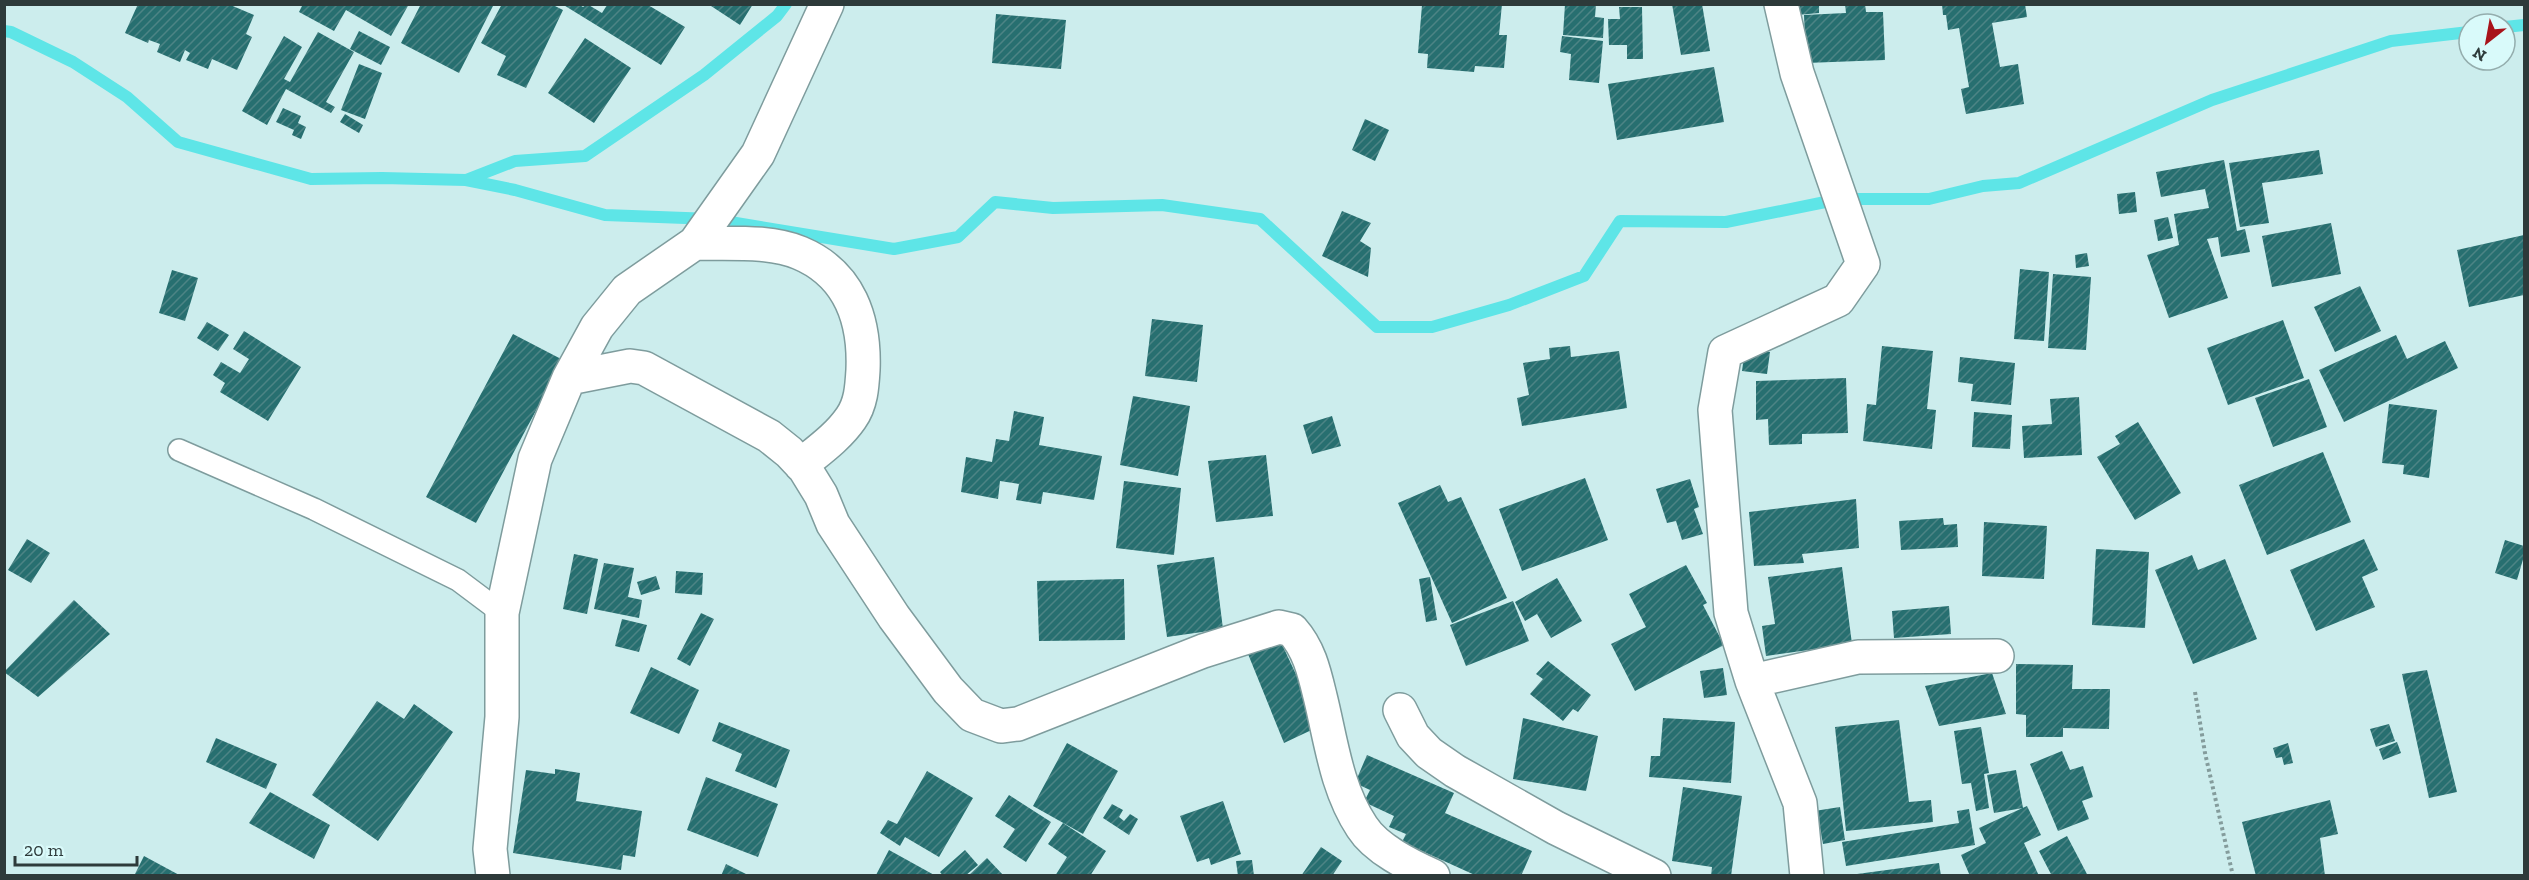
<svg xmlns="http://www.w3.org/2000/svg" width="2529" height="880" font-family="'Zilla Slab',serif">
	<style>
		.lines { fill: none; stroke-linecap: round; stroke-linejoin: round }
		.stream { stroke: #5ee5e7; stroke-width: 12 }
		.building { fill: url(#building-hatch) }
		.lane-casing { stroke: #7e9c9d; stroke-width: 24 }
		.street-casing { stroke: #7e9c9d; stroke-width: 36 }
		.path { stroke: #849c9c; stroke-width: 4; stroke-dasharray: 3 3; stroke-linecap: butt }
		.lane { stroke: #fff; stroke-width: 21 }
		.street { stroke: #fff; stroke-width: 33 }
	</style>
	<defs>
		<pattern id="building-hatch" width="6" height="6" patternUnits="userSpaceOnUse" patternTransform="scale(1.5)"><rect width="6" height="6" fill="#276f70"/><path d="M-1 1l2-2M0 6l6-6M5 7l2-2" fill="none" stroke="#4d8485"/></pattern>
	</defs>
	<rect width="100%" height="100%" fill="#cceded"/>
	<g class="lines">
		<!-- stream -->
		<path class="stream" d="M2505 27 2524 25
			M4 31 11 32 73 62 127 97 178 142 311 179 382 178 466 180 515 190 605 215 712 219 894 249 958 237 995 202 1053 208 1162 205 1260 219 1377 327H1432L1509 305 1584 276 1620 221 1726 222 1840 199H1929L1983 186 2019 183 2212 100 2391 41 2469 32
			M466 180 515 161 585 156 704 75 777 16 786 4"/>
	</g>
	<!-- building -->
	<path class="building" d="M138 4H228L254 15 246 34 252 37 237 70 212 59 208 69 186 60 190 53 185 50 180 62 157 52 160 44 149 40 148 43 125 33Z
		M303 4H409L391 36 346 10 334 31 299 12Z
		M421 4H494L459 73 401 43Z
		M502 4H551L563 10 526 88 497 75 506 56 481 43Z
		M562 4H578L583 7 587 4 602 13 607 5H648L685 27 661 65Z
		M708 4H753L740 25Z
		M1437 4H1502L1499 35H1507L1504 68 1475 66 1474 72 1427 68 1428 54 1418 53 1422 5Z
		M1565 4H1596L1595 17 1604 18 1603 38 1563 35Z
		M1672 4H1702L1710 51 1681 55Z
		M1786 4H1819V13L1787 16Z
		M1845 4H1865L1866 12H1883L1885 60 1806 63 1804 15 1846 13Z
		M1942 4H2025L2027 17 1992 23 2000 67 2018 64 2024 104 1966 114 1961 89 1969 87 1959 28 1948 30 1946 15H1943Z
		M1619 7H1642L1643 59H1627V45H1609L1608 19H1620Z
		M996 14 1066 20 1061 69 992 63Z
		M359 31 390 47 381 65 350 49Z
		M318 32 354 52 326 102 335 107 331 113 286 89 267 125 242 111 284 36 302 47 284 79 290 82Z
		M1562 36 1603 41 1599 83 1569 80 1571 54 1560 52Z
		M585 38 631 68 594 123 548 93Z
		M359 64 382 73 365 119 341 110Z
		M1714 67 1724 122 1617 140 1608 84Z
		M283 108 301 116 298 123 306 127 301 139 292 135 294 130 276 122Z
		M345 114 363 125 359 133 340 122Z
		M1365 119 1389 130 1375 161 1352 150Z
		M2319 150 2323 174 2262 183 2269 223 2240 227 2229 163Z
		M2224 160 2237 231 2245 229 2250 252 2221 257 2218 237 2207 239 2228 298 2169 318 2147 255 2179 245 2174 214 2209 208 2205 189 2161 197 2156 172Z
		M2135 192 2137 212 2119 214 2117 194Z
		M1342 211 1371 223 1360 241 1371 248 1368 277 1322 256Z
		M2168 217 2173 238 2158 241 2154 220Z
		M2331 223 2341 274 2272 287 2262 236Z
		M2524 235V295L2469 307 2457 250Z
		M2087 253 2089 266 2076 268 2075 255Z
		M2020 269 2049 272 2044 341 2014 339Z
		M172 270 198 278 185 321 159 313Z
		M2053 274 2091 277 2086 350 2048 348Z
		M2360 286 2381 331 2335 352 2314 307Z
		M1152 319 1203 325 1197 382 1145 376Z
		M2283 320 2304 378 2228 405 2207 348Z
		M207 322 229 335 218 351 197 338Z
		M244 331 301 367 268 421 220 392 225 383 213 375 221 362 240 373 249 359 233 349Z
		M513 334 563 360 476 523 426 497Z
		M2396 335 2407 359 2445 341 2458 368 2344 422 2319 370Z
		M1570 346 1571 357 1619 351 1627 408 1522 426 1517 398 1529 395 1523 363 1550 359 1549 348Z
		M1882 346 1933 351 1927 409 1936 410 1932 449 1863 441 1867 404 1876 405Z
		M1745 349 1770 352 1767 374 1742 371Z
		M1960 357 2015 363 2011 405 1971 401 1973 384 1958 382Z
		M1846 378 1848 433 1802 434V444L1769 445 1768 419 1756 420V381Z
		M2309 379 2327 427 2273 447 2255 398Z
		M1133 396 1190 406 1178 476 1120 465Z
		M2079 397 2082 455 2024 458 2022 426 2052 424 2050 399Z
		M2389 404 2437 410 2429 478 2403 474 2404 465 2382 463Z
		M1014 411 1044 417 1039 445 1102 456 1094 500 1043 492 1041 504 1016 500 1019 484 1000 481 998 499 961 492 966 457 992 462 996 439 1009 441Z
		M1974 412 2012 415 2010 449 1972 447Z
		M1332 416 1341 446 1312 454 1303 425Z
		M2138 422 2181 493 2135 520 2097 457 2120 444 2115 436Z
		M2323 452 2351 522 2267 555 2239 485Z
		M1266 455 1273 516 1216 522 1208 461Z
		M1585 478 1608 540 1522 571 1499 509Z
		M1690 479 1699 507 1694 509 1703 534 1682 540 1676 521 1667 523 1656 489Z
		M1124 481 1181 488 1174 555 1116 548Z
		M1440 485 1448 502 1461 497 1507 598 1452 623 1398 503Z
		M1856 499 1859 548 1802 554 1804 563 1754 566 1749 512Z
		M1943 518 1944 525 1957 524 1958 547 1901 550 1899 521Z
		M1984 522 2047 526 2044 579 1982 576Z
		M27 539 50 553 31 583 8 570Z
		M2364 539 2378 570 2362 577 2375 607 2316 631 2290 570Z
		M2505 540 2524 546V556L2517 580 2495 573Z
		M2096 549 2149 552 2145 628 2092 625Z
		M574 554 598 559 587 614 563 609Z
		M2192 555 2198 570 2225 559 2257 639 2193 664 2155 570Z
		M1214 557 1223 629 1167 637 1157 565Z
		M604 563 634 568 628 597 642 600 639 618 594 609Z
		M1686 565 1707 603 1703 605 1724 645 1635 691 1611 644 1646 627 1629 594Z
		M1842 567 1852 644 1766 656 1762 626 1775 624 1768 577Z
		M676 571 703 573 702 595 675 593Z
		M656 576 660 589 641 595 637 582Z
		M1430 577 1437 620 1426 622 1419 579Z
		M1557 578 1582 621 1551 638 1537 614 1525 621 1515 602Z
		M1124 579 1125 640 1039 641 1037 581Z
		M74 600 110 634 38 697 4 672Z
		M1513 601 1529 641 1466 666 1450 625Z
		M1949 606 1951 634 1894 638 1892 611Z
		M701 613 714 619 690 666 677 659Z
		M622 619 647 625 639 652 615 646Z
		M1280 640 1320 726 1284 743 1248 654Z
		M1548 661 1591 695 1578 712 1573 709 1563 721 1530 694 1543 679 1536 674Z
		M2016 664 2073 665 2072 689H2110L2109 729 2063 728V737H2026V715L2016 714Z
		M651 667 699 690 679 734 630 713Z
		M1723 668 1727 695 1704 698 1700 671Z
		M2427 670 2457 792 2429 798 2402 674Z
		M1992 673 2006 714 1939 726 1925 686Z
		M377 701 404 719 414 704 453 732 378 841 312 795Z
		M1523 718 1598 736 1586 791 1513 779Z
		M1663 718 1735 722 1731 783 1649 777 1651 756H1660Z
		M1899 720 1909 802 1931 800 1933 822 1846 831 1835 727Z
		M719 722 790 750 776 788 735 771 742 754 712 741Z
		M2389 724 2395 741 2376 747 2370 729Z
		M1981 727 1989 773 1984 774 1989 808 1976 811 1971 783 1962 784 1954 731Z
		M216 738 277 764 266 789 206 762Z
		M2397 742 2401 753 2383 760 2379 749Z
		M1067 743 1118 771 1083 834 1033 806Z
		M2288 743 2293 763 2284 765 2282 757 2276 758 2273 748Z
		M2062 751 2070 770 2083 766 2093 797 2082 801 2089 819 2058 831 2030 764Z
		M1367 755 1454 793 1445 813 1532 851 1521 876H1477L1402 842 1406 834 1389 827 1394 816 1364 802 1370 790 1355 783Z
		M555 769 580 773 576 801 642 811 635 857 623 855 621 870 513 853 526 770 555 774Z
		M2016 770 2023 808 1994 813 1987 775Z
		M927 771 973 798 939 857 905 837 900 846 880 833 888 820 897 824Z
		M706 777 778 804 758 857 687 830Z
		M1683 787 1742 796 1731 876H1711L1712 867 1672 861Z
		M270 792 330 825 314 859 249 823Z
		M1009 795 1051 822 1026 862 1003 847 1015 829 995 816Z
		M2330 800 2338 834 2320 838 2325 876H2256L2242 822Z
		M1223 801 1241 854 1211 865 1209 858 1197 862 1180 816Z
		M1112 804 1123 810 1119 817 1124 821 1130 814 1138 819 1129 835 1103 818Z
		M2027 806 2041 835 2024 843 2039 876H1970L1961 855 1986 843 1979 828Z
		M1840 807 1845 840 1823 844 1820 828 1810 830 1808 812Z
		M1969 809 1975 845 1846 866 1842 842 1959 823 1957 811Z
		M1063 823 1106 851 1090 876H1055L1067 857 1048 844Z
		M2067 836 2088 876H2052L2039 851Z
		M1321 847 1342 861 1332 876H1301Z
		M889 850 936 876H877L876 875Z
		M965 850 978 865 965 876H943L940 872Z
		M144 856 181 876H134Z
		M987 858 1004 876H968Z
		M1252 860 1254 876H1238L1236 861Z
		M1939 863 1941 876H1857V874Z
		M726 864 750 876H721Z"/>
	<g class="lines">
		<defs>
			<path id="lane" d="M179 450 314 509 458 580 502 613"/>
			<path id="street" d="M1781 4 1797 73 1863 264 1838 300 1725 352 1715 410 1731 613 1752 681 1800 803 1807 876
				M695 243C727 244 770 240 800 253 850 274 865 320 863 370 862 387 861 404 851 418 838 437 818 451 801 465
				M569 378 630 366 644 368 769 436 789 452 805 469 821 495 833 524 894 617 948 690 972 715 1001 726 1018 724 1203 651 1279 627 1292 630C1309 649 1314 671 1320 696 1331 740 1336 788 1362 827 1376 849 1409 865 1433 876
				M1752 681 1858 657 1997 656
				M1400 710 1413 736 1429 753 1455 771 1556 828 1654 876
				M493 876 490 849 502 717V613L535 459 569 378 597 327 627 290 695 243 758 154 827 4"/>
		</defs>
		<!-- lane casing -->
		<use href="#lane" class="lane-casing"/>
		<!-- street casing -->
		<use href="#street" class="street-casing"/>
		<!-- path -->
		<path class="path" d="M2195 692 2205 753 2233 876"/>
		<!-- lane -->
		<use href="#lane" class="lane"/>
		<!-- street -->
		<use href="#street" class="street"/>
	</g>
	<!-- border -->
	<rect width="2529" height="880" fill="none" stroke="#2d3a3a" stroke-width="12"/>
	<!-- north arrow -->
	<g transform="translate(2487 42) rotate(211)"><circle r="28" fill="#d9fafa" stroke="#94adad" stroke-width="1.5"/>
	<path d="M0-4.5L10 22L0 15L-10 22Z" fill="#a8131a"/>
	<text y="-9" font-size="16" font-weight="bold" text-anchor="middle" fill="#2d3a3a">N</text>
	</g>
	<!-- scale -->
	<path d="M15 856v9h122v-9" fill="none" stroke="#2d3a3a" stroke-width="3"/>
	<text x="24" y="856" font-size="18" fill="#2d3a3a" stroke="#d9fafa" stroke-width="4.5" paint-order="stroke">20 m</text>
</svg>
